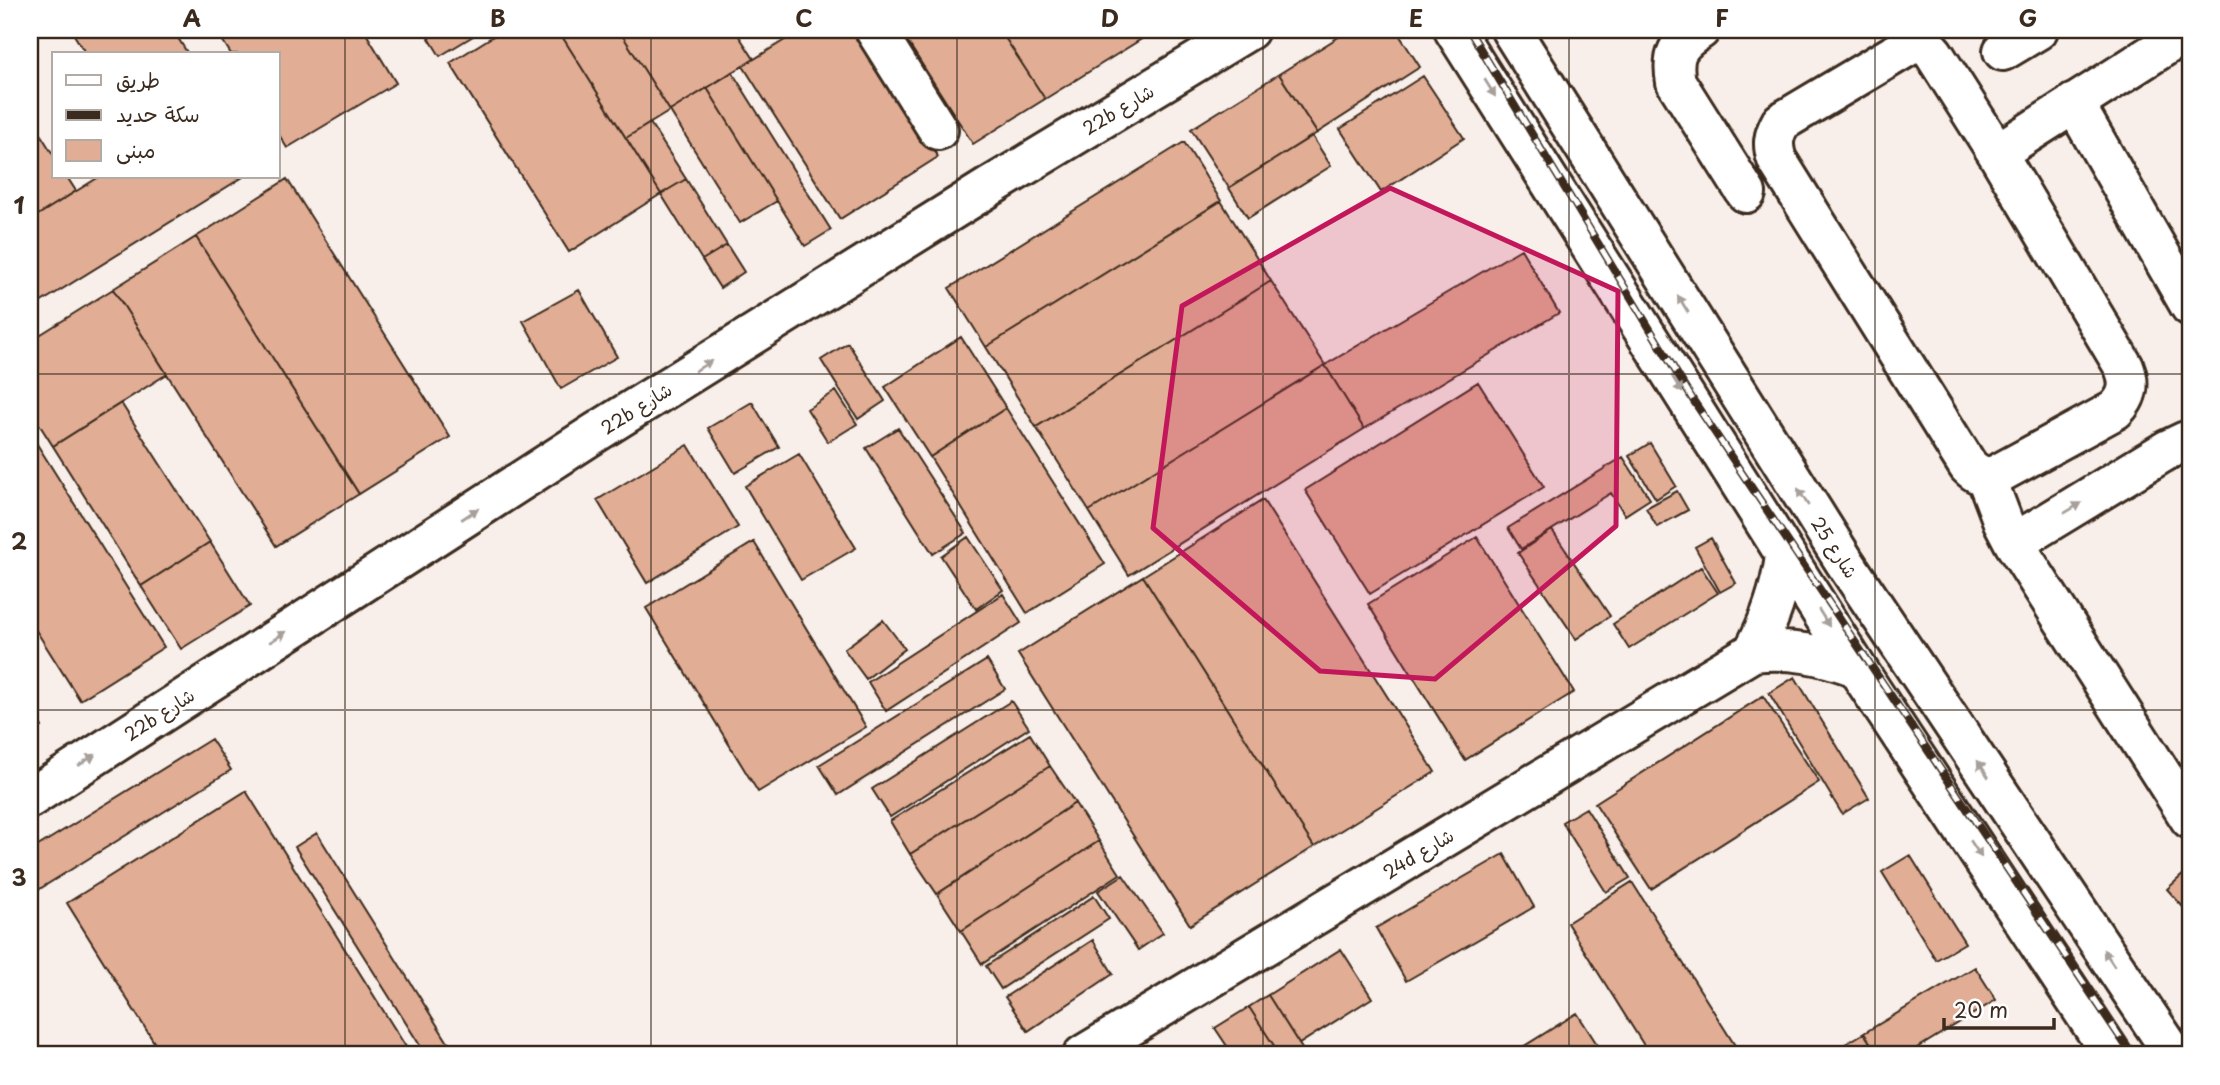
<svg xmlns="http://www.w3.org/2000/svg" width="2220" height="1085" font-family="'Playpen Sans','Playpen Sans Arabic',sans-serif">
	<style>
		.building { fill: #e1ad94; stroke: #3b2a1e; stroke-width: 2 }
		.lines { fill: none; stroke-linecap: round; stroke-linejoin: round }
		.minor-casing { stroke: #3b2a1e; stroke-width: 44 }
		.minor { stroke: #fff; stroke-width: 38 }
		.rail-casing { stroke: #3b2a1e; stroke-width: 8 }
		.rail { stroke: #fff; stroke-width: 5; stroke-dasharray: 16; stroke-linecap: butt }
		.oneway { fill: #a79f9a }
		.marked { fill: #c2185b; fill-opacity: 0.2; stroke: #c2185b; stroke-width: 5; stroke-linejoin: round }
		.grid { fill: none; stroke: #3b2a1e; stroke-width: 2; stroke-opacity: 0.55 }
		.labels { text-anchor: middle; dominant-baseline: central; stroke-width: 6; stroke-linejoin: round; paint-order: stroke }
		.street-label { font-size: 18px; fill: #3b2a1e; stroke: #fff }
		.neatline { fill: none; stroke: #3b2a1e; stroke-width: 2.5 }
		.grid-label { font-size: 23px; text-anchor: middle; font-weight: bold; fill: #3b2a1e }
	</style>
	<rect width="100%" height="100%" fill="#f9efea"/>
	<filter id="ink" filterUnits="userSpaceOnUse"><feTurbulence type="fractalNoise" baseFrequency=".0143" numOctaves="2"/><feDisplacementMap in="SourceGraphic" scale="14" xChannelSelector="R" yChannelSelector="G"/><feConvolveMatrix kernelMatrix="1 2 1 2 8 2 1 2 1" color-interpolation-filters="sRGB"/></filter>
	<g filter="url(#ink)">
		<!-- building -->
		<path class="building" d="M71 30H173L188 54H86Z
			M216 30H364L396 83 287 148 278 133V54H231Z
			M424 30H483L440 56Z
			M503 30H558L661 194 569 252 450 63Z
			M558 30H619L670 111 626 138Z
			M619 30H735L754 59 670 111Z
			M801 30H857L938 157 840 219 743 66Z
			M900 30H1000L1045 99 973 144Z
			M1000 30H1156L1045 99Z
			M1350 30H1396L1420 67 1317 133 1279 74Z
			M732 72 831 230 805 246 707 88Z
			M1279 74 1317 133 1229 188 1191 129Z
			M1423 76 1464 138 1381 192 1340 129Z
			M707 88 777 201 740 223 670 111Z
			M31 119 54 156V177H67L76 191 30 220Z
			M650 123 686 179 661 194 626 138Z
			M1312 136 1331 166 1248 218 1229 188Z
			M1184 142 1221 201 986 347 949 288Z
			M99 177H243L30 309V220Z
			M287 179 450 437 359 494 196 237Z
			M686 179 727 245 702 260 661 194Z
			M1221 201 1271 281 1036 427 986 347Z
			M196 237 359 494 276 546 113 289Z
			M727 245 744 272 720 288 702 260Z
			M1521 249 1559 313 1364 429 1325 365Z
			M1271 281 1325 365 1089 511 1036 427Z
			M113 289 167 374 53 446 30 410V341Z
			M579 290 617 357 561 389 523 321Z
			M961 337 1006 408 930 457 885 387Z
			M848 343 885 401 858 419 821 360Z
			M1325 365 1364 429 1129 575 1089 511Z
			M1478 382 1544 487 1370 594 1305 490Z
			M836 391 857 424 828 442 807 409Z
			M752 402 779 447 735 473 708 428Z
			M121 403 210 542 141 586 53 446Z
			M1006 408 1105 564 1027 613 930 457Z
			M898 428 966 533 933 554 866 448Z
			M30 433 164 647 80 700 30 621Z
			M1650 443 1676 486 1656 499 1629 456Z
			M688 445 738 527 647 583 597 500Z
			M799 454 856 548 801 580 745 486Z
			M1623 457 1650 499 1625 515 1611 493 1521 549 1508 528Z
			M1677 491 1688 510 1657 527 1646 508Z
			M1263 500 1435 772 1314 847 1143 576Z
			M1552 530 1610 616 1576 639 1518 553Z
			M968 537 1003 590 976 609 941 556Z
			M1477 537 1574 692 1465 760 1368 604Z
			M1711 538 1736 583 1720 592 1695 547Z
			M210 542 250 606 181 649 141 586Z
			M754 542 866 727 758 792 646 608Z
			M1701 567 1718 593 1629 649 1613 624Z
			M1143 576 1314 847 1190 925 1018 654Z
			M1003 594 1021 623 886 711 868 682Z
			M883 620 905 649 866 679 844 649Z
			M987 660 1005 689 838 795 819 765Z
			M1795 677 1869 798 1842 814 1769 693Z
			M1763 696 1819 782 1651 889 1595 803Z
			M1011 701 1029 728 890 817 872 789Z
			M30 707 42 727 30 734Z
			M1030 734 1050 766 910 854 890 821Z
			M211 739 231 770 30 895V851Z
			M1050 766 1075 803 937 894 910 854Z
			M246 791 411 1055H162L67 903Z
			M1075 803 1099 841 961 931 937 894Z
			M1586 808 1630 878 1606 892 1562 822Z
			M317 833 452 1049 442 1055H426L295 847Z
			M1099 841 1120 874 982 964 961 931Z
			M1504 854 1534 907 1406 981 1376 928Z
			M1910 855 1965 943 1936 960 1882 872Z
			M2186 872 2190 877V901L2183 907 2167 889Z
			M1123 875 1163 933 1138 950 1098 891Z
			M1632 882 1741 1055H1650L1567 923Z
			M1094 896 1109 919 1001 989 986 966Z
			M1093 940 1113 974 1028 1031 1005 997Z
			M1341 949 1372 998 1299 1044 1268 995Z
			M1975 967 1996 1000 1906 1055H1878L1864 1033Z
			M1268 995 1299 1044 1306 1055H1280L1249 1007Z
			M1249 1007 1280 1055H1233L1215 1028Z
			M1577 1013 1604 1055H1510Z
			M1864 1033 1878 1055H1834L1832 1052Z"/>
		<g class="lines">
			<defs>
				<path id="minor" d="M875 30 938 130
					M1454 30 1856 667 2112 1055
					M1511 30 1844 561 2174 1055
					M1700 30C1677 44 1671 55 1676 82L1746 193
					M1912 44C1924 44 1930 47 1936 57L1997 153 2124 367C2131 385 2128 397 2115 410L1994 476C1982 477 1976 474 1968 466L1777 160C1772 145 1773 136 1781 122Z
					M2003 51 2038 30
					M2074 103 2190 306
					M1997 153 2190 30
					M1986 477 2003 522 2014 543 2190 819
					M2014 543 2167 450 2186 441 2190 442
					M1753 652C1770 621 1780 592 1785 557
					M30 798 595 433 991 186 1249 30
					M1083 1055 1753 652C1790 648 1821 654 1856 667"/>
			</defs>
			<!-- minor casing -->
			<use href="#minor" class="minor-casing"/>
			<!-- minor -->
			<use href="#minor" class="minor"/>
			<defs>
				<path id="rail" d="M1469 30 1693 400 2132 1055"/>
			</defs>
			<!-- rail casing -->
			<use href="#rail" class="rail-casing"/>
			<!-- rail -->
			<use href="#rail" class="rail"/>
		</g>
		<!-- one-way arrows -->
		<defs><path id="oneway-solid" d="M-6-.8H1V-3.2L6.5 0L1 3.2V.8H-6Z" transform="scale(1.75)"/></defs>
		<g class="oneway">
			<use href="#oneway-solid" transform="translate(1490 88) rotate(58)"/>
			<use href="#oneway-solid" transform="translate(1683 304) rotate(-122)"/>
			<use href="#oneway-solid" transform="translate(703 366) rotate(-32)"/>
			<use href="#oneway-solid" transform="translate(1677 384) rotate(58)"/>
			<use href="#oneway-solid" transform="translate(1803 497) rotate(-122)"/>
			<use href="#oneway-solid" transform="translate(2073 508) rotate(-31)"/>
			<use href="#oneway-solid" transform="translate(470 514) rotate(-33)"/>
			<use href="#oneway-solid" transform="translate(1824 618) rotate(58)"/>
			<use href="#oneway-solid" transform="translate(278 637) rotate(-33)"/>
			<use href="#oneway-solid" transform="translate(87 760) rotate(-33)"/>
			<use href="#oneway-solid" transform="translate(1983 769) rotate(-124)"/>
			<use href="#oneway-solid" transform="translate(1976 849) rotate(57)"/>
			<use href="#oneway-solid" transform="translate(2109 958) rotate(-124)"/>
		</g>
	</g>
	<!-- marked area -->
	<path class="marked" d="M1390 188 1618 291 1616 526 1435 679 1320 671 1153 528 1182 306Z"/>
	<!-- grid -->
	<path class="grid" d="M345 30V1055M651 30V1055M957 30V1055M1263 30V1055M1569 30V1055M1875 30V1055M30 374H2190M30 710H2190"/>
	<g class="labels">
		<!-- street labels -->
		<g class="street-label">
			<text transform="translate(1118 109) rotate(-31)">22b شارع</text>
			<text transform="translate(636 408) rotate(-32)">22b شارع</text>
			<text transform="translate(1835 547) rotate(57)">شارع 25</text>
			<text transform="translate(159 714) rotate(-33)">22b شارع</text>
			<text transform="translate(1418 853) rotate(-31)">24d شارع</text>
		</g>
	</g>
	<!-- margin -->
	<rect width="2220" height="1085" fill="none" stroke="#fff" stroke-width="77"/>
	<!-- legend -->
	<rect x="52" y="52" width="228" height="126" fill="#ffffff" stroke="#b1aaa5" stroke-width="2"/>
	<rect x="66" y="75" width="35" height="10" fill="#ffffff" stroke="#b1aaa5" stroke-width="2"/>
	<text x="116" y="88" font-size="21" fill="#3b2a1e">طريق</text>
	<rect x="66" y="110" width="35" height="10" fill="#3b2a1e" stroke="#b1aaa5" stroke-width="2"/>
	<text x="116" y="122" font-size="21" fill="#3b2a1e">سكة حديد</text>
	<rect x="66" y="140" width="35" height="21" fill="#e1ad94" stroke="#b1aaa5" stroke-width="2"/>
	<text x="116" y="158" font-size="21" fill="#3b2a1e">مبنى</text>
	<!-- scale -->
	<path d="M1944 1018v10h110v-10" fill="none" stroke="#3b2a1e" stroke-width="3.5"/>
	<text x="1954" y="1018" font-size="21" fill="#3b2a1e" stroke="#ffffff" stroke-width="5" paint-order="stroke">20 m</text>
	<rect x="38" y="38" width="2144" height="1008" class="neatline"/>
	<g class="grid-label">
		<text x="192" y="27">A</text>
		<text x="498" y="27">B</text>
		<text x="804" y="27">C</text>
		<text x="1110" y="27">D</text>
		<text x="1416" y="27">E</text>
		<text x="1722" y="27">F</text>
		<text x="2028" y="27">G</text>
		<text x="19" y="214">1</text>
		<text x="19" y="550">2</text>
		<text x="19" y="886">3</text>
	</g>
</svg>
